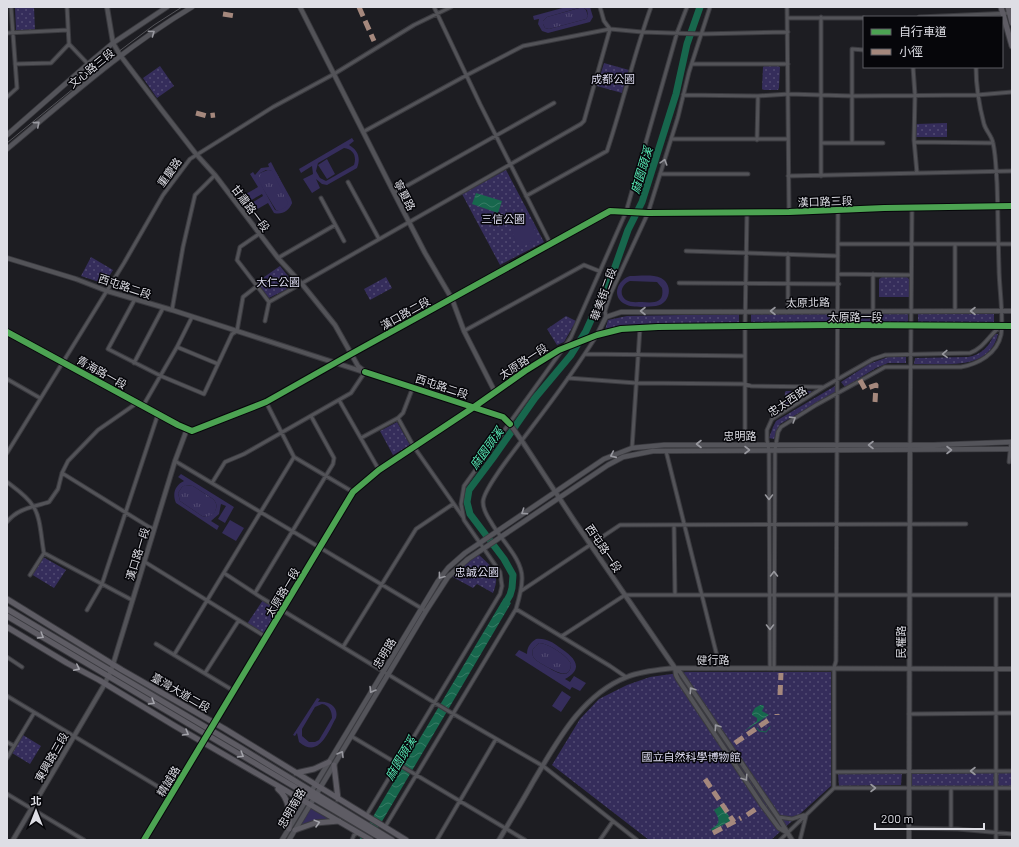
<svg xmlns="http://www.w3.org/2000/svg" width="1019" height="847" font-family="Barlow,'Noto Sans TC',sans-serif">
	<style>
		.grass { fill: url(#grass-tufts) }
		.park { fill: url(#park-dots) }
		.garden { fill: #352d5b; fill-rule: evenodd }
		.water { fill: url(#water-waves) }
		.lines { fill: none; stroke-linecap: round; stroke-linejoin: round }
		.stream { stroke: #17674d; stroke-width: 1 }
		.river { stroke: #17674d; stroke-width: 7 }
		.minor-casing { stroke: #3a3a3f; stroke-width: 5 }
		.tertiary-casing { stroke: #3a3a3f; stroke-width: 6 }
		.secondary-casing { stroke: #3a3a3f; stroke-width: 6 }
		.primary-casing { stroke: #3a3a3f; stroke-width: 7 }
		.minor { stroke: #535358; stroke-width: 3 }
		.tertiary { stroke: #535358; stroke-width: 4 }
		.secondary { stroke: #54545a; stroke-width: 4.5 }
		.primary { stroke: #5e5c64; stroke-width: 5 }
		.rail { stroke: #545459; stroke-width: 1 }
		.quiet { stroke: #a5887d; stroke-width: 5; stroke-dasharray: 10 5; stroke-linecap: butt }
		.cycleway-casing { stroke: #06060a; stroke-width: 8 }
		.cycleway { stroke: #4ca352; stroke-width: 6 }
		.oneway { stroke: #9999a0 }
		.oneway2 { stroke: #98989e }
		.oneway3 { stroke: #a4a4ab }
		.labels { text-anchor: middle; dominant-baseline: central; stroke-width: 3; stroke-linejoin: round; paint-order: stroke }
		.street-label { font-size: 11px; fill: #dedee5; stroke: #06060a }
		.park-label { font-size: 11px; fill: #dddbf0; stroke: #06060a }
		.water-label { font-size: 12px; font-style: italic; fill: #57e9b5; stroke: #06060a }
	</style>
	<defs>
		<pattern id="grass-tufts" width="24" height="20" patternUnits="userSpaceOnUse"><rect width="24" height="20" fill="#352d5b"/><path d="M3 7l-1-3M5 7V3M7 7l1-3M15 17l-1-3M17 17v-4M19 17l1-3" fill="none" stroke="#524b72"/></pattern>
		<pattern id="park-dots" width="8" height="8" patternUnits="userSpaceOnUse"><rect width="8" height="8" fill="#352d5b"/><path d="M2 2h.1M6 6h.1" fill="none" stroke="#524b72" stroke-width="1.8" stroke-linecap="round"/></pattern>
		<pattern id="water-waves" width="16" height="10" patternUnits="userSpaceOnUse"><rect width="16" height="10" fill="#17674d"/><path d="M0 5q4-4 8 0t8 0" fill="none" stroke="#387c66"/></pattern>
	</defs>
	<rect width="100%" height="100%" fill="#1d1d22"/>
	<!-- grass -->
	<path class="grass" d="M583 7 586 10 588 16 586 19 549 29 545 28 543 24V21L547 17Z
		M268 170 276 172 291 199 292 203C288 210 284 210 276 210L257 179 260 173Z
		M185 485 193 486 213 499C218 504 217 509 213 515L206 517 202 516 180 501 178 493 182 487Z
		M539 643C548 643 568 656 571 664 570 681 556 671 547 667 543 664 537 662 534 658 532 655 532 652 533 649Z"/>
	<!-- park -->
	<path class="park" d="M15 7H34L35 31 19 32 16 30Z
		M604 63 629 70 622 93 597 86Z
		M160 66 174 86 157 98 143 78Z
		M764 66H778L780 67 779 88 778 90H764L762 89 763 67Z
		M947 123V137H916V124Z
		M506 170 544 242 500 265 462 194Z
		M91 257 113 270 105 283H102L81 276Z
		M280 266 295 285 269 298 257 282Z
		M386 277 392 288 370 300 364 289Z
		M882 277H907L910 280V297H879V279Z
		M751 313H834V322H751Z
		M908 313V324H845L846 314Z
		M739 314V323H663L634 325 605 330 608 320 627 316Z
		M918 314H994V323H918Z
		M566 316 576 321 564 342 557 345 547 329Z
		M994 334H998C989 372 944 363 914 364L915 358 968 357C981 355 990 346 994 334Z
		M888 357H906V363H888L876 368 845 387 841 382 869 364Z
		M835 386V392L780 424 774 439 769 438 773 427 776 421Z
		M786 391H811L812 393 786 406 784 404 785 392Z
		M397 422 410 445 393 455 380 431Z
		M479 555C493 568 501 573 493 593L477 584 473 588 451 576 469 560Z
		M43 557 66 570 54 588 31 574Z
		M263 600 281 610 266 635 247 624Z
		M686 672H831V786L771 840H649L552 765 580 719 599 699 627 685 650 677Z
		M23 735 41 746 30 764 12 753Z
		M838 773H902L901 785 839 786Z
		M911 773H995V787H911Z
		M998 773H1012V786L998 787Z"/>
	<!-- garden -->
	<path class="garden" d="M566 7H590L593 17 590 22 548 33 542 31 538 24 539 19 534 20 533 16ZM582 7 587 10 588 16 586 19 549 29 545 28 543 24V21L547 17Z
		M352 138 354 141 349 145C358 150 361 158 357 168L327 185 322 184 316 179 320 188 312 193 303 179 313 174 312 166 301 173 299 169ZM344 148C353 149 357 156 354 165L326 181 320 178 316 171 318 163Z
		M327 159 335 174 327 179 318 165Z
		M271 162 292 203C289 211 282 215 274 213L268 203 254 211 250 204 263 196 262 194 248 202 244 195 258 187 250 174 253 172 255 175 261 168 269 167 268 164ZM266 170 272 171 288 203C286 208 281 211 275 210L258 179 260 173Z
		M528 217 539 238 521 248 516 242 510 226Z
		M630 276C639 276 653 274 661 278 674 285 670 304 656 306 647 307 632 308 625 304 611 297 617 280 630 276ZM630 281 657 282 662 288C665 304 652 303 642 302 637 302 631 303 626 300 618 294 622 284 630 281Z
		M181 474 234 507 225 523 218 519 226 506 221 504 219 514 211 521 219 526 217 530 176 503C172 494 175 485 184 481L178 477ZM186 485 193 486 213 499C218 504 217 509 213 514L206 517 202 516 180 501 178 493 182 487Z
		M230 520 244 528 236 541 222 533Z
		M536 639C546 638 552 642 559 647 573 656 586 668 565 679L570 682 574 676 586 683 580 691 572 687 570 690 515 655 519 650 527 654C527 647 530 643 536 639ZM539 643C548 643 568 656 571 664 570 681 556 672 547 667 543 664 537 662 534 658 532 655 532 652 533 649Z
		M562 691 571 697 561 712 552 706Z
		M317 698 320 699 318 702C329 700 339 707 336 718 328 732 319 759 299 742L297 733 295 736 293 735ZM322 704C329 705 332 711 332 718L319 740 315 742H309L302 736V729L315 707Z
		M311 807 335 820 298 828Z"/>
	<!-- water -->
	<path class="water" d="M476 193 502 201 498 213 472 204Z
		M504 598 511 603 371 840H359Z
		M760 705H763L764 707 762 711 769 715 743 732 757 721V718L752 715V713L755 708Z
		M722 805 730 818V821L712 831 711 829C721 823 720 820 714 810Z"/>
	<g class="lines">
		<!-- stream -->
		<path class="stream" d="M757 728 759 731 766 732 770 727"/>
		<!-- river -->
		<path class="river" d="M502 609 510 595 512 588 513 575 504 559 470 514 467 502 469 490 493 458 535 398 571 355 586 331 615 267 628 230 642 202 676 94 687 44 700 7"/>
		<defs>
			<path id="minor" d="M67 7 69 44
				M434 7 480 104 550 243
				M600 7 604 21 610 29
				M787 7 789 212
				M821 17V176
				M919 17 1011 13
				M788 18H864
				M7 33 68 30
				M69 44 88 64
				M15 64 51 63 69 44
				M692 64H788
				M913 67 915 95 914 140 917 173
				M683 95 758 96 789 94 852 96 977 95 1012 92
				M7 97 17 88 11 7
				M363 132 467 75 523 46 610 29 642 32 701 34 788 32
				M671 139H788
				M757 140 758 96
				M915 142 993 143
				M821 143H883
				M852 143V49L864 50
				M660 174H748
				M788 176 1012 171
				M348 182 379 239
				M394 193 554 103
				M526 196 607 151C623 103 634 54 651 7
				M321 198 344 241
				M838 244H1012
				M955 244V311
				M686 251 838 256
				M278 258 335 225
				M838 274 911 275
				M873 274V311
				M679 283 839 284
				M257 286 237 260 240 247 259 234
				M135 299 108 349 161 376 204 394 232 334 237 331 243 297 257 286 269 302 581 124 584 121 610 29
				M172 310 183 247 195 195 215 175
				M788 311V254
				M606 317 605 311 611 293 648 213 678 117 689 72 710 7
				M265 321 269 302
				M464 331 584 265 599 271
				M177 347 218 364
				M585 354 745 356
				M134 363 163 308
				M568 378 636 383 745 384 751 386 822 387
				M7 379 40 398
				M339 400 379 470
				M143 406 177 347 192 317
				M398 418 414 447 463 517
				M361 438 398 418 403 413 413 387
				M745 444V327L747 212
				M910 445 912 207
				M632 448 640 328
				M666 451 720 668
				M7 453 124 263 163 195 190 159 273 107 334 74 414 25 451 7
				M294 457 353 492
				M175 461 426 611
				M1009 462 1011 442
				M62 473 149 527 154 529
				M7 482C16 489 27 496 33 506 41 517 41 539 44 553L132 600
				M212 483 225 462 244 454 351 393 365 372
				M7 522C18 508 34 507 49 502L58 489 62 473 68 461 98 430 137 403
				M674 525 675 595
				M145 562 266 637
				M224 573 262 598 450 712 543 766 637 840
				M30 575 44 553
				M521 591 620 525 966 524
				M255 593 333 464 334 458 311 416
				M996 595V840
				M516 609 610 666 626 677
				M87 610 102 584 158 414
				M562 636 625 595H1012
				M156 644 234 691
				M343 647 416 529 453 504
				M174 655 294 457 266 402
				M7 657 22 667
				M770 668 769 451 767 440V430L772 419 824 387 873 359 885 355 970 353C984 348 989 335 1001 326
				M774 669 775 450 778 432 781 427 816 405 885 367H961C978 364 997 354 1001 335 1004 317 999 287 999 268 998 239 998 211 997 183 996 170 996 156 993 143 992 136 986 131 984 124 979 105 976 87 976 67
				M205 673 239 620
				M7 696 172 795
				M909 714 1012 713
				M351 736 525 840
				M7 742 14 746
				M7 758 34 713
				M834 772 1012 771
				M834 788H1012
				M951 788V829
				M7 794 84 840
				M366 816 500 594 502 586 500 572 464 520 461 504 464 486 565 346 571 337 626 212 677 33 687 7
				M778 817 792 819 804 815
				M385 827 516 609C519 599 522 589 522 579 523 559 500 539 491 522 487 516 483 509 483 502 483 488 522 441 532 427 555 397 577 367 597 335
				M909 828 958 829 1012 834
				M352 840 354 835 358 833
				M437 840 496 739
				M600 840 613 821
				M780 840 834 788V668L836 661 838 211
				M800 840 806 816"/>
			<path id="tertiary" d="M107 7 113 43 120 55 161 109 196 154 215 175 278 258 302 284 335 325 358 366 363 370
				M300 7 394 193 425 253 452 299 464 331 495 392
				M7 258 76 279 107 291 172 310 503 417 510 424 522 441 575 522 675 668 680 672 778 817 792 840
				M7 332 178 425 192 431 266 402 351 354 610 211 648 213 789 212 884 208 1012 206
				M597 335 606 317 621 312H630L1012 311
				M675 668 676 675 678 679 762 805 779 828 786 832
				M13 840 103 687 111 671 175 461 187 429
				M144 840 353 492 379 470 474 407 525 371 559 350 597 335 621 329 658 327 838 325 1012 326
				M499 840C510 821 522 802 533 782 557 742 581 695 627 677 642 671 658 670 675 668L1012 669
				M909 840 910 446"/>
			<path id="secondary" d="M7 135 88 64 113 43 167 7
				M7 149C67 99 125 47 192 7
				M282 840 438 581 448 568 465 553 604 459 632 448 664 445H933L1012 442
				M289 840 426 611 448 577 468 559 608 465 623 457 653 451 1012 449"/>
			<path id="primary" d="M1001 7 1012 46
				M1008 7 1012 23
				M7 599 122 670 225 729 406 840
				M7 609 241 748 392 840
				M7 616 384 840
				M7 627 67 663 99 680 175 726 371 840
				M334 765 338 799
				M296 773 314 769 329 762
				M278 789C290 799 290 815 289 829
				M295 830 315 823 339 821"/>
		</defs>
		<!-- minor casing -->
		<use href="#minor" class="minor-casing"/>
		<!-- tertiary casing -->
		<use href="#tertiary" class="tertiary-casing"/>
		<!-- secondary casing -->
		<use href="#secondary" class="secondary-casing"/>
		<!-- primary casing -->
		<use href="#primary" class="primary-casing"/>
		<!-- minor -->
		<use href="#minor" class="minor"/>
		<!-- tertiary -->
		<use href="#tertiary" class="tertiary"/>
		<!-- secondary -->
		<use href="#secondary" class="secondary"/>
		<!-- primary -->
		<use href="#primary" class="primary"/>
		<!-- rail -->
		<path class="rail" d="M7 143 118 52 154 25 182 7"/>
		<!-- quiet -->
		<path class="quiet" d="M359 7 374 41
			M223 14 235 16
			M196 113 207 116 215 115
			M860 380 865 389 876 385 875 402
			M780 695 781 673
			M777 715V714
			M735 743 770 719
			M705 779 734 822
			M747 815 759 807
			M713 833 741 818"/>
		<defs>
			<path id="cycleway" d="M7 332 178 425 192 431 266 402 351 354 610 211 648 213 789 212 884 208 1012 206
				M365 372 503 417 510 424
				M144 840 353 492 379 470 474 407 525 371 559 350 597 335 621 329 658 327 838 325 1012 326"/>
		</defs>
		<!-- cycleway casing -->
		<use href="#cycleway" class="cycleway-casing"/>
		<!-- cycleway -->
		<use href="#cycleway" class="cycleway"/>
	</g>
	<!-- one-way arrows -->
	<defs><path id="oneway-chevron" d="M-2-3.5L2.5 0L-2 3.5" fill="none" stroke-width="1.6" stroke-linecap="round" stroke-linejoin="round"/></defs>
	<g class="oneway">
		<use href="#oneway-chevron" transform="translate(152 33) rotate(-35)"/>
		<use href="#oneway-chevron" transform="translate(37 124) rotate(-40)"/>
		<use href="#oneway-chevron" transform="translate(699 444) rotate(180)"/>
		<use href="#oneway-chevron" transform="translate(871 445) rotate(180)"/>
		<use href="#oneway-chevron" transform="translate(747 450)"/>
		<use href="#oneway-chevron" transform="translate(949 450)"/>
		<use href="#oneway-chevron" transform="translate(613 455) rotate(156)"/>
		<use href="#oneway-chevron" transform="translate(524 512) rotate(146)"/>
		<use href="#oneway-chevron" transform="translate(441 576) rotate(127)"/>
		<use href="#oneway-chevron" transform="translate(372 690) rotate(121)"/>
		<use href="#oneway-chevron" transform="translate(341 754) rotate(-60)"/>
	</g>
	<g class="oneway2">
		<use href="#oneway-chevron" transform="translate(664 162) rotate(-73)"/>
		<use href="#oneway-chevron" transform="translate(643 311) rotate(180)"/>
		<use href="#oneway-chevron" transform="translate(773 311) rotate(180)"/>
		<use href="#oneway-chevron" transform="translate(973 311) rotate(180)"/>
		<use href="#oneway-chevron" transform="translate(945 354) rotate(178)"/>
		<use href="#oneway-chevron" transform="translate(793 419) rotate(-32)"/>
		<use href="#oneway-chevron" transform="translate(769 497) rotate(90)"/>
		<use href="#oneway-chevron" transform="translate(774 574) rotate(-90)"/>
		<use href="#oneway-chevron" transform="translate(770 627) rotate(90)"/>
		<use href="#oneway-chevron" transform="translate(692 690) rotate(-124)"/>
		<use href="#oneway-chevron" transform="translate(717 727) rotate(-124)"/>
		<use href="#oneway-chevron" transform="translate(973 771) rotate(-180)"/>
		<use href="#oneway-chevron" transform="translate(745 778) rotate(56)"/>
		<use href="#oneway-chevron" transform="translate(873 788)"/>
	</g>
	<g class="oneway3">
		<use href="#oneway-chevron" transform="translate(41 636) rotate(31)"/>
		<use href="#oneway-chevron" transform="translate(77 668) rotate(27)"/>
		<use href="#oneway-chevron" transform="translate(152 702) rotate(31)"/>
		<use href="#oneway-chevron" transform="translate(186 733) rotate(30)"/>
		<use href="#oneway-chevron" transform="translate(241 755) rotate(31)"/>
		<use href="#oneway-chevron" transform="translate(317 823) rotate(-15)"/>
	</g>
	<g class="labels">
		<!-- street labels -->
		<g class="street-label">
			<text transform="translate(91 68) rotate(-39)">文心路三段</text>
			<text transform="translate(169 172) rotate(-54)">重慶路</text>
			<text transform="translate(405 195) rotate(62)">寧夏路</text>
			<text transform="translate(825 201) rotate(-2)">漢口路三段</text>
			<text transform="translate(251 208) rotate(53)">甘肅路一段</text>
			<text transform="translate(125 286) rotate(18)">西屯路二段</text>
			<text transform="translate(603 294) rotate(-70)">華美街二段</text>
			<text transform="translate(808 302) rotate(-1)">太原北路</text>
			<text transform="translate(405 313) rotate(-29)">漢口路二段</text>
			<text x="855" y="316">太原路一段</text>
			<text transform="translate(523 361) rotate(-33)">太原路一段</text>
			<text transform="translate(102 372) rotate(29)">青海路一段</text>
			<text transform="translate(442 386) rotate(18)">西屯路二段</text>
			<text transform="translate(787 401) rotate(-34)">忠太西路</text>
			<text x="740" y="435">忠明路</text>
			<text transform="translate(604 548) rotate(56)">西屯路一段</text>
			<text transform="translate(137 554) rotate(-73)">漢口路一段</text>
			<text transform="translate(282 592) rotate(-59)">太原路一段</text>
			<text transform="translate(900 642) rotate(-90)">民權路</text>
			<text transform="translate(384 653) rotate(-59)">忠明路</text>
			<text x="713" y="659">健行路</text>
			<text transform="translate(181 692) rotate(30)">臺灣大道二段</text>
			<text transform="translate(51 757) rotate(-60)">東興路三段</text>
			<text transform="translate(168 781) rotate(-59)">精誠路</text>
			<text transform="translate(291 808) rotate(-60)">忠明南路</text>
		</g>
		<!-- park labels -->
		<g class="park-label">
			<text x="613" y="78">成都公園</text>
			<text x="503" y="218">三信公園</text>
			<text x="278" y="281">大仁公園</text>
			<text x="477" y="571">忠誠公園</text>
			<text x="691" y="756">國立自然科學博物館</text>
		</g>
		<!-- water labels -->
		<g class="water-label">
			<text transform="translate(641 170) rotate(-73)">麻園頭溪</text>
			<text transform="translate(486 448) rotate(-54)">麻園頭溪</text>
			<text transform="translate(400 758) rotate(-59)">麻園頭溪</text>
		</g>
	</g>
	<!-- border -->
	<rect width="1019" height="847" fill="none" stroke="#dedee5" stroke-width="16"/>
	<!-- legend -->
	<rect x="863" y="16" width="140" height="52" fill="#06060a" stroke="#5c5c62"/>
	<rect x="871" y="29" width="20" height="6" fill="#4ca352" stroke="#5c5c62"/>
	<text x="899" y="36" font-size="12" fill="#dedee5">自行車道</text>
	<rect x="871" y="49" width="20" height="6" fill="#a5887d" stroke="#5c5c62"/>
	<text x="899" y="56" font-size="12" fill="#dedee5">小徑</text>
	<!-- north arrow -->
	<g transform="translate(36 811)" stroke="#06060a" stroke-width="3" paint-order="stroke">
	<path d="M0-3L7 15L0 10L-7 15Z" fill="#dedee5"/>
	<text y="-6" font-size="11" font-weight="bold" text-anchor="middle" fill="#dedee5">北</text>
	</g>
	<!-- scale -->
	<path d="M875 823v6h109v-6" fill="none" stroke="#dedee5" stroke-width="2"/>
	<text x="881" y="823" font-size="12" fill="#dedee5" stroke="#06060a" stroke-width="3" paint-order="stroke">200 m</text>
</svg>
